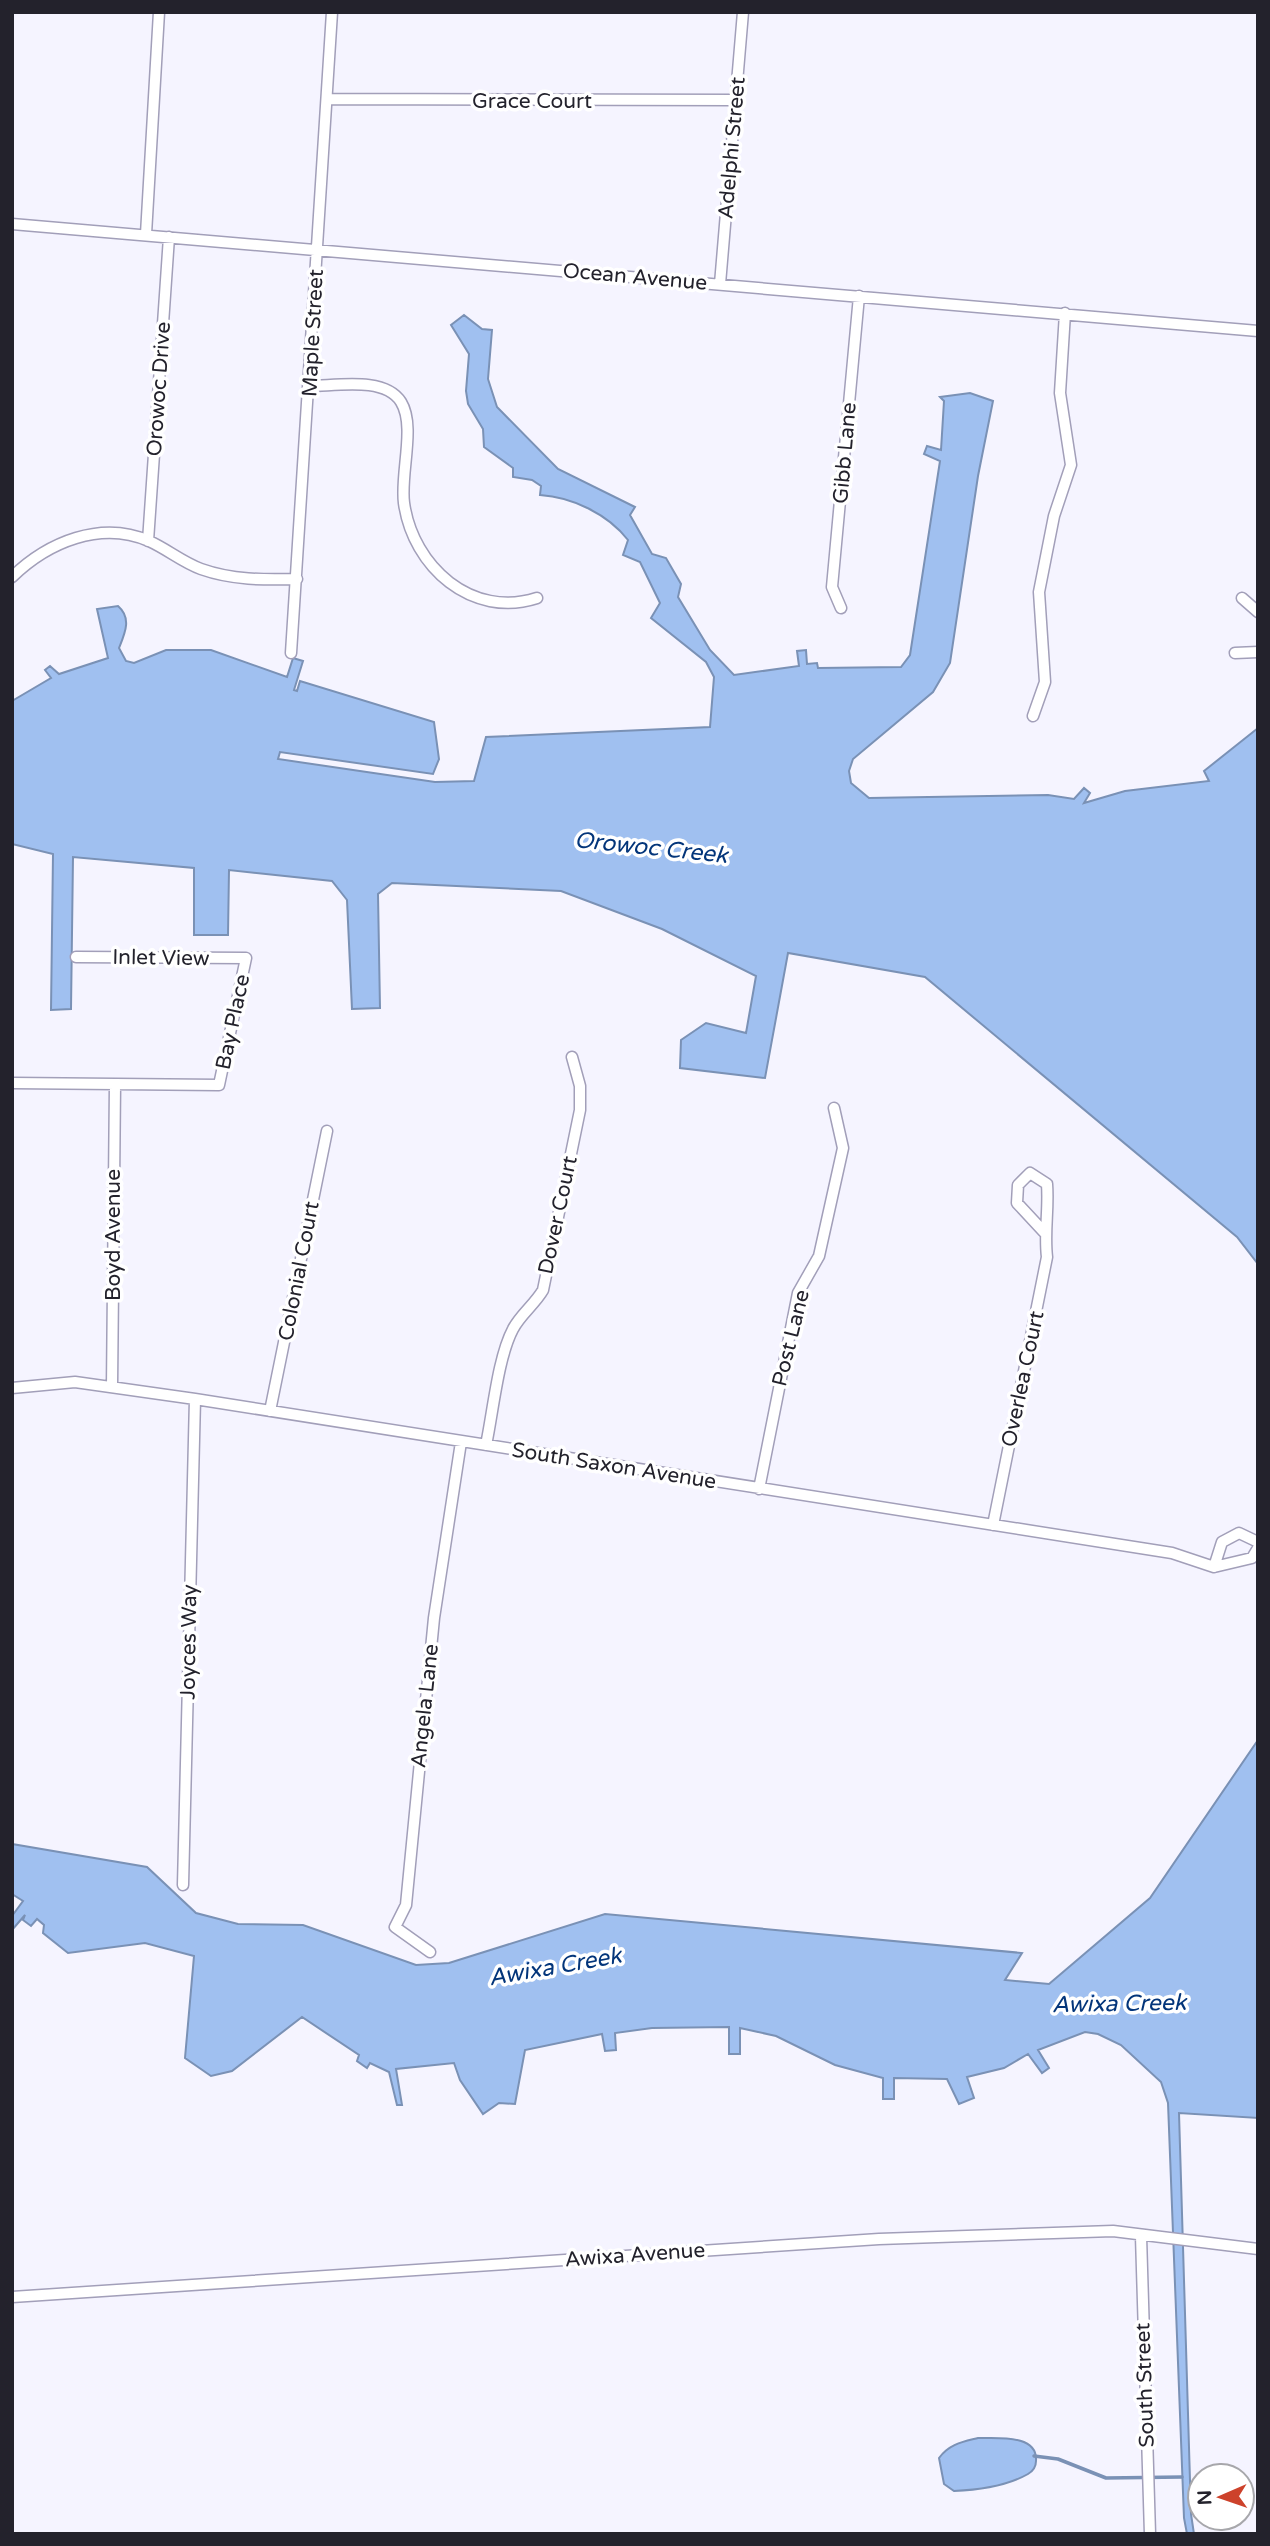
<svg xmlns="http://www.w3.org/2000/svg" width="1270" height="2546" font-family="'Varela Round',sans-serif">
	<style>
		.water { fill: #a0c0f0; stroke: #7a91b5; stroke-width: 2 }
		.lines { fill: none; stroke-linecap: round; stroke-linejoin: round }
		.stream { stroke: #7a91b5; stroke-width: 3.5 }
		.minor-casing { stroke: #a29fb9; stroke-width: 13 }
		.minor { stroke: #fff; stroke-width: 10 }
		.labels { text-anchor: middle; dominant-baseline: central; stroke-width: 7; stroke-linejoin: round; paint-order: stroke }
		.street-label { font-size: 21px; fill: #23222c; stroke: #fff }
		.water-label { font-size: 23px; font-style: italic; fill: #03357a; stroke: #fff }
	</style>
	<rect width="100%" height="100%" fill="#f5f4ff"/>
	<!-- water -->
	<path class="water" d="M464 315 482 329 492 330 488 379 497 407 558 469 635 507 630 515 652 554 666 558 681 584 678 597 710 650 734 675 799 666 797 651 806 650 807 664 817 663 818 668 901 667 910 655 940 461 924 454 927 446 941 450 944 401 940 397 970 393 993 401 978 476 950 663 933 692 853 759 849 771 851 783 869 798 1048 795 1074 799 1084 788 1090 793 1084 803 1125 791 1209 781 1204 771 1258 728V1264L1237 1237 925 977 788 953 765 1078 680 1068 681 1040 706 1023 746 1033 756 976 662 929 561 891 392 883 378 894 380 1008 352 1009 347 900 332 881 229 870 228 935H194V868L73 857 71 1009 51 1010 53 854 12 844V701L51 678 45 670 50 666 59 674 108 658 97 609 118 606C132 618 125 633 119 648L126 661 134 663 166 650H211L287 677 293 658 303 661 294 690 297 691 300 681 434 722 439 759 433 774 280 752 278 759 435 782 474 781 486 737 710 727 714 677 706 662 651 618 660 603 640 562 623 555 628 540C608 514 572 497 540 495L541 486 532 480 513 477V468L484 447 483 429 468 404 466 391 469 354 451 325Z
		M1258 1740V2118L1179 2113 1191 2514 1194 2534H1187L1184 2518 1168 2103 1161 2082 1121 2045 1098 2034 1085 2032 1038 2050 1049 2068 1042 2073 1028 2054 1004 2068 967 2077 974 2098 959 2104 947 2079 894 2078V2099H883V2078L835 2065 776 2036 740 2028V2054H729V2027L652 2028 615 2033 616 2050 605 2051 602 2034 525 2050 515 2104 499 2103 483 2114 460 2080 454 2063 396 2069 402 2105H397L389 2072 370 2063 367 2068 357 2061 359 2055 302 2017 232 2071 211 2076 185 2058 194 1956 145 1943 68 1953 43 1933 44 1925 37 1919 31 1926 23 1920 25 1915 12 1930V1916L23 1901 12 1894V1844L147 1867 196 1913 238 1924 303 1925 416 1965 449 1963 605 1914 1022 1953 1005 1980 1049 1984 1150 1898Z
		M978 2438C995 2439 1038 2433 1036 2461 1036 2467 1033 2471 1028 2474 1007 2486 978 2490 954 2491L944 2484 939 2458C949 2444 962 2442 978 2438Z"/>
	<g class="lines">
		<!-- stream -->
		<path class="stream" d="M1034 2456 1058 2459 1106 2478 1182 2477"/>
		<defs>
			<path id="minor" d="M327 99 736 100
				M12 224 1258 331
				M146 234 159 12
				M720 284 743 12
				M310 386C335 386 385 376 401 402 416 426 400 474 404 503 413 567 472 619 537 598
				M148 541 169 237
				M12 577C48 542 101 520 149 541 167 549 182 562 201 569 232 580 264 580 297 579
				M1242 598 1258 612
				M841 608 832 587 859 296
				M291 653 332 12
				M1235 653 1258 652
				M1033 716 1045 682 1039 592 1054 516 1071 465 1060 393 1065 313
				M12 1083 219 1085 246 958 76 957
				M112 1387 115 1084
				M12 1388 75 1382 195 1399 1172 1553 1214 1567 1252 1558 1258 1548
				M270 1411 327 1131
				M486 1445C493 1412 498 1357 513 1329 520 1315 535 1304 543 1290L580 1110V1086L572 1057
				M759 1489 798 1293 819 1256 843 1148 834 1108
				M993 1525 1047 1257C1044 1232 1049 1209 1047 1184L1030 1173 1018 1185 1017 1203 1044 1232
				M1214 1567 1222 1542 1239 1533 1258 1542
				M183 1885 195 1399
				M430 1952 395 1927 406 1905 434 1618 461 1442
				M1141 2236 1150 2534
				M12 2297 879 2239 1113 2231 1258 2249"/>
		</defs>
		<!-- minor casing -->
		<use href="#minor" class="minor-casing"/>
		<!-- minor -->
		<use href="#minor" class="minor"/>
	</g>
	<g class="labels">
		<!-- street labels -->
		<g class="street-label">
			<text x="532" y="101">Grace Court</text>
			<text transform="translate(732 148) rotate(-85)">Adelphi Street</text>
			<text transform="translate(635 277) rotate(5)">Ocean Avenue</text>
			<text transform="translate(313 333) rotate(-87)">Maple Street</text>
			<text transform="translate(159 389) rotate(-86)">Orowoc Drive</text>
			<text transform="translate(845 453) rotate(-85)">Gibb Lane</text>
			<text transform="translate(161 958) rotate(1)">Inlet View</text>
			<text transform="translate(233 1022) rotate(-78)">Bay Place</text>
			<text transform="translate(558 1215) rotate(-78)">Dover Court</text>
			<text transform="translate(113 1235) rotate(-90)">Boyd Avenue</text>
			<text transform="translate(299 1271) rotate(-79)">Colonial Court</text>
			<text transform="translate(791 1338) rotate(-76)">Post Lane</text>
			<text transform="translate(1023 1379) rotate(-78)">Overlea Court</text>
			<text transform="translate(614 1466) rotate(9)">South Saxon Avenue</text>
			<text transform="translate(189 1642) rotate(-89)">Joyces Way</text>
			<text transform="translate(425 1706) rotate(-84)">Angela Lane</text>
			<text transform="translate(635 2255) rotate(-4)">Awixa Avenue</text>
			<text transform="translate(1145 2385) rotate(-92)">South Street</text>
		</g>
		<!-- water labels -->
		<g class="water-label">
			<text transform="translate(651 848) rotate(6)">Orowoc Creek</text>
			<text transform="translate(555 1967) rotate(-10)">Awixa Creek</text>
			<text transform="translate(1119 2004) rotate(-1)">Awixa Creek</text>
		</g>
	</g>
	<!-- border -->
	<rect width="1270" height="2546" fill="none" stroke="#23222c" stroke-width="28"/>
	<!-- north arrow -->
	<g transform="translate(1221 2497) rotate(268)"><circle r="33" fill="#ffffff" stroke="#a7a7ab" stroke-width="2"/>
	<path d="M0-5L12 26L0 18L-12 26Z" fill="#cd422b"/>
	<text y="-10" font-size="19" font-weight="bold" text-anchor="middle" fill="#23222c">N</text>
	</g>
</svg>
